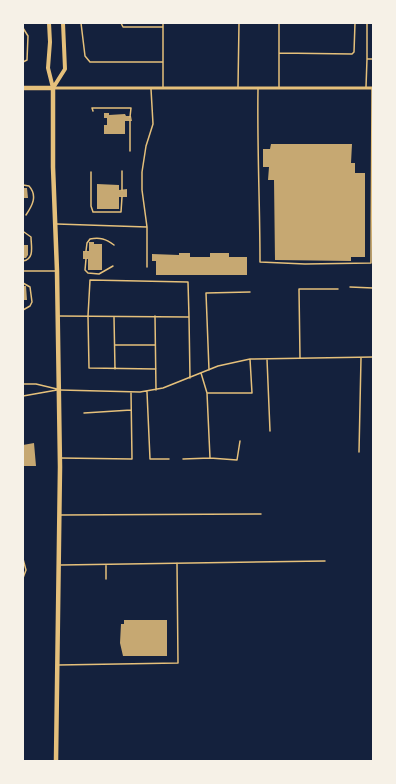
<svg xmlns="http://www.w3.org/2000/svg" width="396" height="784" font-family="'Roboto Serif',serif">
	<style>
		.building { fill: #c6a872 }
		.lines { fill: none; stroke-linecap: round; stroke-linejoin: round }
		.service { stroke: #e5c07b; stroke-width: 1.5 }
		.minor { stroke: #e5c07b; stroke-width: 3 }
		.secondary { stroke: #e5c07b; stroke-width: 4 }
		.primary { stroke: #e5c07b; stroke-width: 4.5 }
	</style>
	<rect width="100%" height="100%" fill="#14213d"/>
	<!-- building -->
	<path class="building" d="M104 113H109V115L125 114 126 116H131L132 121H125V134H104V125H107V118H104Z
		M271 144H352L351 163H355V173H365V257H351V261L275 260 274 180H268L269 167H263V149H270Z
		M97 184 119 185V190L127 189V197H119V209H97Z
		M23 188H27L28 198H23Z
		M89 242H94V244H102V270H88V259H83V251H89Z
		M23 245H28V255L26 258H23Z
		M179 253H190V257H210V253H229V257H247V275H156V261H152V254L179 255Z
		M23 286H26L27 300H23Z
		M34 443 36 466H23V445Z
		M124 620H167V656H123L120 643 121 624H124Z"/>
	<g class="lines">
		<!-- service -->
		<path class="service" d="M81 23 85 56 90 62H163
			M121 23 123 27H163
			M163 23V87
			M279 23V87
			M23 28 28 36 27 60 23 62
			M279 53 352 54 354 52 355 23
			M367 59V23
			M238 87 239 23
			M366 87 367 59H373
			M258 89C257 147 260 204 260 262L305 264 371 263 372 89
			M93 111 92 108H131L130 117
			M130 151V121
			M122 171V190
			M91 172V206L93 212H121L122 197
			M23 185 29 186C38 196 32 206 26 215
			M57 224 147 227
			M86 251 87 243 90 239C100 237 106 239 114 245
			M86 259 85 270 88 273 99 274 113 266
			M23 261C35 259 31 246 31 237L24 232
			M147 267V227L142 190V172L146 146 153 124 151 89
			M23 271H55
			M23 283 30 287 32 302 30 306 23 310
			M350 287 373 288
			M58 316 189 317 190 378
			M155 316 156 390
			M114 317 115 369
			M115 345H155
			M300 358 299 289H338
			M267 359 270 431
			M156 369 89 368 88 316 90 280 188 282 189 317
			M209 370 206 293 250 292
			M201 373 207 393 210 458 237 460 240 441
			M23 384H36L57 389
			M60 390 140 392 163 388 218 366 250 359 373 357
			M147 392 150 459H169
			M207 393H252L250 359
			M23 396 57 390
			M84 413 131 410
			M359 452 361 358
			M60 458 132 459 131 392
			M183 459 210 458
			M61 515 261 514
			M23 559 26 570 23 578
			M61 565 325 561
			M106 565V579
			M58 665 178 663 177 563"/>
		<!-- minor -->
		<path class="minor" d="M53 88H373"/>
		<!-- secondary -->
		<path class="secondary" d="M49 23 50 42 48 68 53 88
			M53 88 65 69 63 23"/>
		<!-- primary -->
		<path class="primary" d="M23 88H53V167L57 271 60 467 56 761"/>
	</g>
	<!-- border -->
	<rect width="396" height="784" fill="none" stroke="#f6f1e7" stroke-width="48"/>
</svg>
